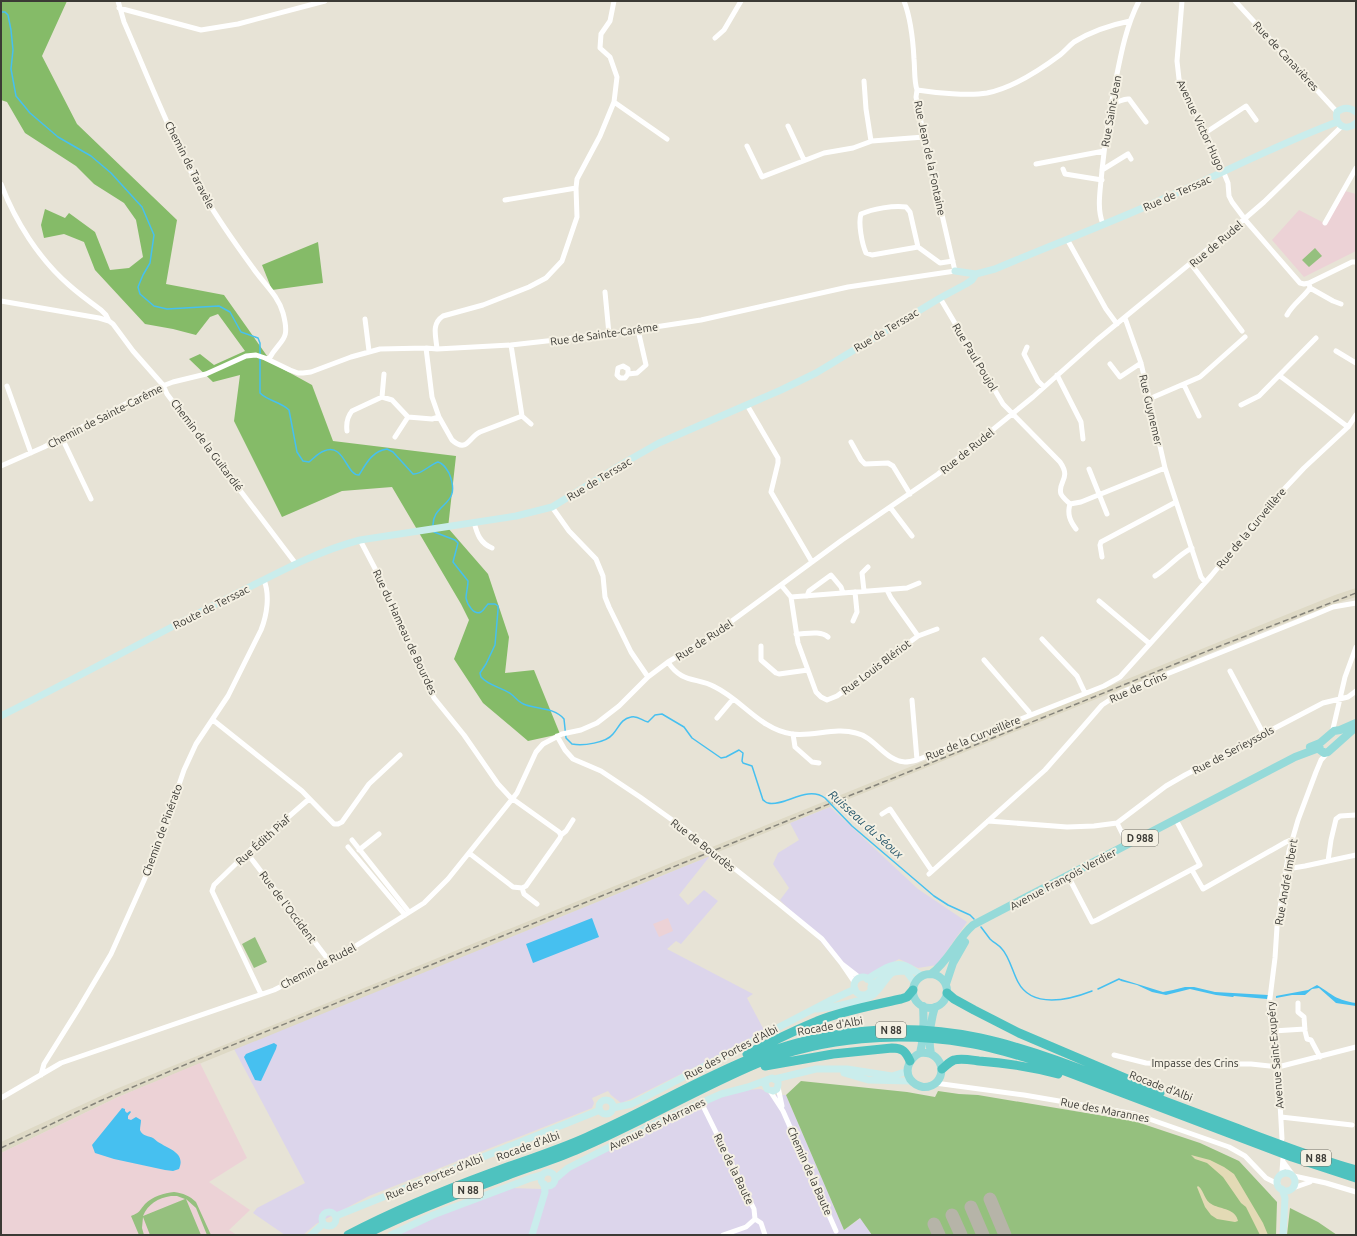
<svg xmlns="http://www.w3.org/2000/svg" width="1357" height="1236" font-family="Ubuntu,sans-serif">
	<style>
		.commercial { fill: #dcd5eb }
		.built { fill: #ded9c5 }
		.education { fill: #ecd2d6 }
		.green { fill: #95c07e; fill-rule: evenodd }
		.forest { fill: #85bb68 }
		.sand { fill: #e3dab5 }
		.water { fill: #46c0f0 }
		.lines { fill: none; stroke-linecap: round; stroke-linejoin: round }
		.stream { stroke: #46c0f0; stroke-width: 1.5 }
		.taxiway { stroke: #b6b4a8; stroke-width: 13 }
		.street { stroke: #fff; stroke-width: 5 }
		.secondary { stroke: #caedec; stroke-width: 7 }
		.primary { stroke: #95dad9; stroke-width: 8 }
		.highway { stroke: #4ec2bf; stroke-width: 9 }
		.rail { stroke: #86847b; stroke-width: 1.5; stroke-dasharray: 6 3; stroke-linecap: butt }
		.labels { text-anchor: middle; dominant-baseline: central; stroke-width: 4; stroke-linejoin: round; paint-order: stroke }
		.shield { fill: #f4f0e3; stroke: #727169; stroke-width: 1 }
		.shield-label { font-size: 10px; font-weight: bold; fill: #3b3a35 }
		.street-label { font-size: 11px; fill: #3b3a35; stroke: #f4f0e3 }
		.water-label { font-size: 12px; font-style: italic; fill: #25566b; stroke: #f4f0e3 }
	</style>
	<rect width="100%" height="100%" fill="#e7e3d6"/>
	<!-- commercial -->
	<path class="commercial" d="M830 807 918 889 967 922 937 965 918 968 899 959 855 983 821 942 780 900 789 888 773 864 778 853 799 840 790 823Z
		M710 856 679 895 688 905 704 890 718 901 681 944 676 941 667 949 753 994 747 998 765 1032 631 1099 621 1103 611 1095 608 1091 592 1098 594 1103 592 1108 369 1196 316 1224 303 1235H285L253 1213 257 1208 305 1183 234 1049Z
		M761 1089 771 1095H786L844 1230 861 1218 872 1235H399L426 1221 510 1188 542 1189 561 1176 588 1160 658 1125 712 1100 745 1090Z"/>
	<!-- built -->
	<path class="built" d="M1356 588V597L1340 602 1269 629 718 852 712 847 1335 595Z
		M703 850 710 856 118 1097 1 1153V1142L116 1089Z"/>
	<!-- education -->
	<path class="education" d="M1345 191 1356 194V251L1304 277 1272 240 1299 210 1326 224Z
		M668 918 673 931 659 937 653 924Z
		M200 1063 247 1158 209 1182 250 1210 229 1230 237 1235H1V1153L118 1097Z"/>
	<!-- green -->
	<path class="green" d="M1315 248 1322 256 1309 267 1302 260Z
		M255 937 267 962 254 968 242 944Z
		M801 1081 907 1092 935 1097 938 1091 959 1094 978 1095 1134 1121 1200 1143 1239 1161 1277 1202 1276 1235H872L860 1218 844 1230 786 1095Z
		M174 1192C183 1193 190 1196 196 1202L211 1235H207L196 1208 186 1199 201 1235H150L143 1217 142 1228 144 1235H139L131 1216C141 1212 138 1212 145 1204 153 1196 164 1193 174 1192ZM171 1196H177L185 1199 143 1216C148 1204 158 1198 171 1196Z
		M1290 1208 1318 1222 1337 1235H1287Z"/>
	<!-- forest -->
	<path class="forest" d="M1 1H67L42 56 77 124 177 220 166 284 224 295 272 363 312 385 333 441 456 456 448 528 488 574 509 637 505 673 534 670 560 734 528 741 483 703 454 659 469 620 461 604 392 487 342 491 282 517 234 421 240 375 213 382 189 359 200 354 214 365 245 351 218 314 210 317 196 335 173 329 145 324 95 270 84 242 64 234 44 238 41 225 45 209 65 218 69 213 95 232 110 270 129 268 143 257 136 220 124 203 94 184 76 166 25 133 7 102 1 100Z
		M318 242 323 283 272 290 262 265Z"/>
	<!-- sand -->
	<path class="sand" d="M1191 1155 1210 1160 1224 1167 1234 1174 1263 1223 1268 1235H1260L1246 1207 1241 1203 1223 1177 1207 1163 1195 1159Z
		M1198 1186C1205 1191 1203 1200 1213 1205 1221 1209 1236 1209 1238 1221L1235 1222 1217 1219 1211 1215 1205 1207 1197 1187Z"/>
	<!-- water -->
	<path class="water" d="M592 918 599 937 533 963 526 944Z
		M1121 979 1163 992 1173 990 1185 987H1194L1215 992 1268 995 1267 999 1234 996 1233 997 1216 995 1190 989 1166 995 1152 992 1137 985 1121 981Z
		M1317 985C1333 995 1336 1000 1356 1003V1006L1336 1003 1319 988 1312 989 1305 995H1292L1276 998V996L1308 990Z
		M274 1043 277 1045 276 1049 261 1081 255 1080 244 1057 246 1054Z
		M122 1108 125 1109V1111L127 1113 130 1111 131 1112 128 1116V1119L131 1120 136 1117 141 1120C141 1123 140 1127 140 1130 142 1136 149 1136 153 1138 155 1139 156 1141 158 1142 169 1149 186 1153 179 1169L173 1171 165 1170 114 1159 95 1153 92 1145Z"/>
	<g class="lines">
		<!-- stream -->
		<path class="stream" d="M1 12H5L8 15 11 30 13 50 11 69 16 96 30 113 58 137 91 156 111 173 142 207 154 235 150 263 143 275 138 287 140 294 154 306 167 309 219 306 230 312 241 332 258 338 260 343V393C268 401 281 402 289 410L297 452 303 461 309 462C314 458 318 453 324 451 344 442 346 475 359 475 366 464 372 451 387 449L393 452 413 474C421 475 429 465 438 462 443 463 446 468 449 473 463 507 432 502 433 526
			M434 532 455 540 458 543 453 562 468 581C468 587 466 593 466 598 467 604 474 616 481 612 484 610 486 606 488 604H495L498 606V610L495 645 486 664 480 673 481 677C489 686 501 687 511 694 516 698 519 703 526 705 538 709 555 708 564 719L566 738 572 744C583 746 606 743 613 734 619 727 621 719 631 717 638 715 642 721 648 722L655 715 662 714 684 727 692 738 721 758 726 757 739 750 743 753 742 761 743 763 752 766 763 800C765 801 766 803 768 803 784 807 807 785 825 798L852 826 934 896 948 905 970 915 974 919
			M981 927C984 931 987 935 990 939 994 943 999 945 1002 949 1009 956 1013 973 1018 982 1032 1009 1069 1000 1092 991
			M1098 989 1119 979 1121 980"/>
		<!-- taxiway -->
		<path class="taxiway" d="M990 1199 1005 1235
			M971 1207 983 1235
			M952 1215 961 1235
			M934 1224 939 1235"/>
		<!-- street -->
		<path class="street" d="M118 1 124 22C148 77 170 134 199 187 215 215 234 242 253 268 263 283 278 295 283 313 291 343 280 338 269 359
			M904 1C911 19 913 40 914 59 915 70 914 81 917 90
			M1182 1 1177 61 1179 79 1217 156 1228 183 1229 196 1232 202 1247 222 1300 283 1304 284 1309 283 1352 262H1356
			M1235 1 1337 112
			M119 8 201 30 238 24 325 1
			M715 38 724 30 741 1
			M864 81 866 109 871 141
			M614 102 667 139
			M1112 103C1119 103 1123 98 1129 99L1146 122
			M788 126 804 160
			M1205 133 1246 106 1256 120
			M747 146 762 177 824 153 853 148 872 141 924 137
			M1036 164 1104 151
			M1063 169 1065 174 1102 180
			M1102 170 1128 154 1131 159
			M1 184C15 221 39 259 69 285 79 294 90 302 101 310L106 315 109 321
			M505 200 576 188
			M1325 223 1356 168
			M1103 224C1096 208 1101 187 1102 170 1105 142 1109 116 1114 89 1120 59 1125 28 1139 1
			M1067 239 1106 309 1117 324
			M918 247 872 255 866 253C862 244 858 223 861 214 872 209 894 205 906 207L910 212 918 247 940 263 953 261
			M1191 264 1242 331
			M1310 288 1333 301 1341 304
			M605 292 609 334
			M940 298 1003 404 1060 462C1072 479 1057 482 1061 494 1063 498 1067 501 1070 504L1081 502 1165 468
			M1 301 99 318 109 321 113 324 133 351 163 385 167 394 296 564
			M1287 315C1293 304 1303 298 1310 288L1309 283
			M1125 318 1141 363 1165 468 1201 577 1205 582
			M365 319 369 351
			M511 345 522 416
			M1027 347 1024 354 1038 381 1044 387
			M426 348 432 397 439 417 452 440C467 453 468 438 480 432L522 416 531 424
			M437 349C436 336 431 324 443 316L483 305 529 287 546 278 562 261 577 217 576 188 577 179 600 136 614 102 617 77 610 57 600 48 601 34 610 21 614 1
			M1336 351 1356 363
			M1110 364 1120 377 1141 363
			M623 366 628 369V374L625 378H620L617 375 618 368Z
			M628 374 637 373 646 365 638 330
			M1057 375 1081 422 1083 439
			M1280 376 1348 427
			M1184 385 1199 416
			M7 386 31 453
			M382 397 384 374
			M1149 399 1200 377 1245 337
			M747 405 778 458V463L771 492 812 562
			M1241 405 1259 396 1316 338
			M347 431C346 423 347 417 352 411L382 397 392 400 408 417 432 419 439 417
			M395 437 408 417
			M62 438 91 499
			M851 442 861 460 865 464 888 463 893 466 910 494
			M1 466 44 447 152 390 173 382 206 374 246 356 256 355 265 358 290 370 298 373H303L311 372 351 357 380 349 426 348 437 349 511 345 609 334 701 320 848 287 955 271 924 137 916 97 917 90C936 93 969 96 987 93 1012 88 1040 70 1060 55 1065 51 1069 46 1074 42 1092 31 1110 25 1130 21
			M1089 469 1107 514
			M1070 504C1067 514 1070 521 1076 529
			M552 507 569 531 596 559 603 576 605 597 609 607 631 652 648 677
			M890 507 912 536
			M474 522C477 534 480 543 492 548
			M360 540 380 578 415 658 434 698 464 735 498 784 510 797 559 832 561 835 560 838 526 886 522 888 513 887 469 853
			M1102 557 1100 545 1101 542 1176 502
			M1155 576C1168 568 1178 555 1192 548
			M781 585 791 597 798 643 816 692 821 697 827 700 837 696 918 636 937 629
			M887 590 891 598 918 636
			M864 591 862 573 868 567
			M807 596 809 591 831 575 841 587 843 593
			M791 597 907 588 919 583
			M1099 601 1150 644
			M853 621 857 612 855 592
			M796 634C806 634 820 630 828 637
			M1042 639 1077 676 1085 693
			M761 646V660L776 673 779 674 808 670
			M984 660 1029 712 1030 715
			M668 662C682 684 697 677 715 687 742 700 761 730 792 734 813 737 835 727 856 733 875 737 885 761 905 762 908 762 913 761 917 760L1104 686 1120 677 1211 576 1272 502 1304 468 1348 427 1356 415
			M1230 671 1263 733
			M912 700 917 760
			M717 718 733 699
			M213 720 302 791 334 824H338L342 822 369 784 400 755
			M1332 733 1345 677 1356 647
			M793 734 795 747 812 762 819 763
			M557 736 565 750 573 759 601 771 640 797 682 827 778 903 822 939 842 964
			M882 814 890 809 932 871
			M988 821 1067 827 1094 826 1117 823 1166 786 1185 775 1323 703 1348 697 1356 691
			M1117 823 1128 845
			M561 835 566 831 573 820
			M352 840 409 912
			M348 847 405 915
			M359 850 379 834
			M247 853 330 962
			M1328 861 1331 840 1336 819 1340 816 1356 815
			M1287 869 1305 866 1356 855
			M1192 870 1203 889 1286 842 1293 839
			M929 874 1045 770 1075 736 1102 705 1122 692 1314 615 1333 607 1356 603
			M1068 876 1092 922 1097 920 1200 865 1176 820
			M522 888 524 894 537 904
			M855 983 842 964 860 978
			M261 994 212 891 214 885 247 853 309 799
			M1298 1003V1012L1304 1017 1305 1031 1307 1039 1311 1040 1320 1057
			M1273 1031 1305 1029
			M1114 1055 1146 1063 1167 1064H1251L1278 1067 1356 1047
			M41 1075 44 1064 79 1008 111 954 146 876 165 826 184 770 196 744 228 696 261 630C267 615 270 595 264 580
			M935 1083 1024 1095 1135 1114 1229 1147 1245 1156 1266 1178 1278 1184
			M778 1087 782 1106
			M770 1091 783 1111 836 1231
			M1 1098 61 1063 274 990 330 962 424 903 448 879 517 793 536 752 543 744 562 734 581 730 597 723 619 706 648 677 668 662 710 637 842 540 938 474 1033 397 1097 340 1242 221 1264 202 1342 126
			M701 1102 754 1209 755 1219
			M1281 1117 1352 1125
			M1282 1139 1278 1067 1269 1006 1275 958 1277 927 1289 851 1298 820 1316 772 1321 760 1328 752
			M1284 1163 1292 1174
			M1281 1175 1282 1171 1283 1158
			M1294 1176 1326 1183 1356 1192
			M1293 1188 1310 1182
			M755 1219 761 1223 765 1235
			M723 1235 746 1227 755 1219"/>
		<!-- secondary -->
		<path class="secondary" d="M1356 112C1350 107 1343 107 1337 112 1334 125 1346 132 1356 123
			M955 271 976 274
			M1 716C78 677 153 636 230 597 272 576 314 552 360 540L516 516 552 507 629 460 659 443 781 390 816 373 940 298 966 284 972 280 976 274 995 269C1051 245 1108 224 1163 199 1221 174 1278 144 1337 122
			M854 986a9 9 0 1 1 18 0a9 9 0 1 1-18 0Z
			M867 979C878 973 893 960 906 966 911 968 917 973 922 976
			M871 987C883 976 889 971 906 971L915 983
			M817 1009C829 1008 866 1001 874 994 882 987 886 977 894 971
			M844 1073 868 1080 911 1081
			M775 1079 816 1069H847L892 1076 908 1071
			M599 1107a7 7 0 1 1 14 0a7 7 0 1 1-14 0Z
			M613 1108 632 1104 829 1001 855 989
			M541 1179a7 7 0 1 1 14 0a7 7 0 1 1-14 0Z
			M1277 1182a9 9 0 1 1 18 0a9 9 0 1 1-18 0Z
			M555 1179 568 1168 660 1121 721 1094 748 1087 772 1078 778 1081V1085L777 1089 773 1091 767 1089 765 1084 767 1080
			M1282 1189 1285 1198 1283 1235
			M322 1219a7 7 0 1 1 14 0a7 7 0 1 1-14 0Z
			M336 1216 600 1110
			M311 1235 323 1224
			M391 1235 433 1215 531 1178 542 1175
			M532 1235 545 1192 544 1184"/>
		<!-- primary -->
		<path class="primary" d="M1319 744 1320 750 1324 753 1328 752 1356 727
			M1310 747 1320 743 1334 731 1340 730 1356 723
			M931 974C949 961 957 939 973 925L1295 757 1319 748
			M913 991a17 17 0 1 1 34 0a17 17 0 1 1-34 0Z
			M946 984 953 963 965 942
			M920 1053C948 1050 948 1088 923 1087 918 1086 913 1083 910 1079 904 1069 910 1058 920 1053 924 1038 924 1022 923 1006
			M931 1054C928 1039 930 1023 935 1007"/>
		<!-- highway -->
		<path class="highway" d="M947 993 954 999 974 1010 1019 1033 1160 1093
			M747 1054C771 1042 795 1030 820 1020 846 1010 874 1005 901 999L907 997 913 990
			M765 1066 833 1054 892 1048C903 1048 906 1052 910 1061
			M942 1069C946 1066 949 1062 954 1060 962 1058 971 1060 979 1061 1006 1063 1032 1067 1058 1074
			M348 1235C394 1211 442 1191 491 1173 523 1161 556 1151 587 1137 645 1112 699 1079 757 1056 827 1029 907 1022 980 1038 1022 1047 1063 1062 1103 1078 1148 1095 1194 1112 1239 1129 1278 1144 1316 1159 1356 1170
			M364 1235C408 1213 452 1196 498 1179 523 1169 550 1161 576 1150 638 1124 696 1089 758 1063 824 1037 898 1031 968 1043 993 1047 1017 1055 1041 1062L1292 1157 1356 1178"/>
		<!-- rail -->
		<path class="rail" d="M1 1148 100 1101 208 1055 1215 648 1356 593"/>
	</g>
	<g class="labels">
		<!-- shield labels -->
		<g class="shield">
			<rect x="1122" y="830" width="36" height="16" rx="3"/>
			<rect x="876" y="1022" width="30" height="16" rx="3"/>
			<rect x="1301" y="1150" width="30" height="16" rx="3"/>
			<rect x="453" y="1182" width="30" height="16" rx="3"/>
		</g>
		<g class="shield-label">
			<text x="1140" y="838">D 988</text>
			<text x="891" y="1030">N 88</text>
			<text x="1316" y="1158">N 88</text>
			<text x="468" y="1190">N 88</text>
		</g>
		<!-- street labels -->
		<g class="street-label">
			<text transform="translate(1286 56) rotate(47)">Rue de Canavières</text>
			<text transform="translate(1111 111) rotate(-80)">Rue Saint-Jean</text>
			<text transform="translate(1201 125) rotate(65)">Avenue Victor Hugo</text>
			<text transform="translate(930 158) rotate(78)">Rue Jean de la Fontaine</text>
			<text transform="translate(190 165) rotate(63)">Chemin de Taravèle</text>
			<text transform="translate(1177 193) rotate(-24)">Rue de Terssac</text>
			<text transform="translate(1216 244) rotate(-40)">Rue de Rudel</text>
			<text transform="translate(886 330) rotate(-31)">Rue de Terssac</text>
			<text transform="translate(604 334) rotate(-8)">Rue de Sainte-Carême</text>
			<text transform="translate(975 357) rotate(59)">Rue Paul Poujol</text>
			<text transform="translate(1151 410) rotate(77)">Rue Guynemer</text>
			<text transform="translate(105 416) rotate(-27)">Chemin de Sainte-Carême</text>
			<text transform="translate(207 445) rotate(53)">Chemin de la Guitardié</text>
			<text transform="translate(967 451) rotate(-39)">Rue de Rudel</text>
			<text transform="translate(599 479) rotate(-31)">Rue de Terssac</text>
			<text transform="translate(1251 528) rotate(-50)">Rue de la Curveillère</text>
			<text transform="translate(211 607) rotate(-27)">Route de Terssac</text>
			<text transform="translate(405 632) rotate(65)">Rue du Hameau de Bourdes</text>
			<text transform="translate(704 640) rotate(-33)">Rue de Rudel</text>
			<text transform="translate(876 667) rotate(-37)">Rue Louis Blériot</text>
			<text transform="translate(1138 687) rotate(-24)">Rue de Crins</text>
			<text transform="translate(973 738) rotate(-22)">Rue de la Curveillère</text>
			<text transform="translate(1233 750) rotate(-28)">Rue de Serieyssols</text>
			<text transform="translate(162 830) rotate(-70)">Chemin de Pinérato</text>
			<text transform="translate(263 840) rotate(-42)">Rue Édith Piaf</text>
			<text transform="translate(703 845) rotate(38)">Rue de Bourdès</text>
			<text transform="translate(1063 879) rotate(-28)">Avenue François Verdier</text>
			<text transform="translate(1286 882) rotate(-80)">Rue André Imbert</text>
			<text transform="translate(288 907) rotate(53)">Rue de l'Occident</text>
			<text transform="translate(318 966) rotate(-28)">Chemin de Rudel</text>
			<text transform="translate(830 1026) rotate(-10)">Rocade d'Albi</text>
			<text transform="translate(731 1052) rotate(-28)">Rue des Portes d'Albi</text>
			<text transform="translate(1275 1055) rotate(-95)">Avenue Saint-Exupéry</text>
			<text x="1195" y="1063">Impasse des Crins</text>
			<text transform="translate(1161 1086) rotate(21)">Rocade d'Albi</text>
			<text transform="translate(1105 1110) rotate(11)">Rue des Marannes</text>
			<text transform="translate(657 1124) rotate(-26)">Avenue des Marranes</text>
			<text transform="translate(528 1146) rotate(-20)">Rocade d'Albi</text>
			<text transform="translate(734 1169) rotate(64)">Rue de la Baute</text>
			<text transform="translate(810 1171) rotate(66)">Chemin de la Baute</text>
			<text transform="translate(434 1177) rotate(-22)">Rue des Portes d'Albi</text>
		</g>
		<!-- water labels -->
		<g class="water-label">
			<text transform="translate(866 824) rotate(42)">Ruisseau du Séoux</text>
		</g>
	</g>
	<!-- border -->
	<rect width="1357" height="1236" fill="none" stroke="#3b3a35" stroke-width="4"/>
</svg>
